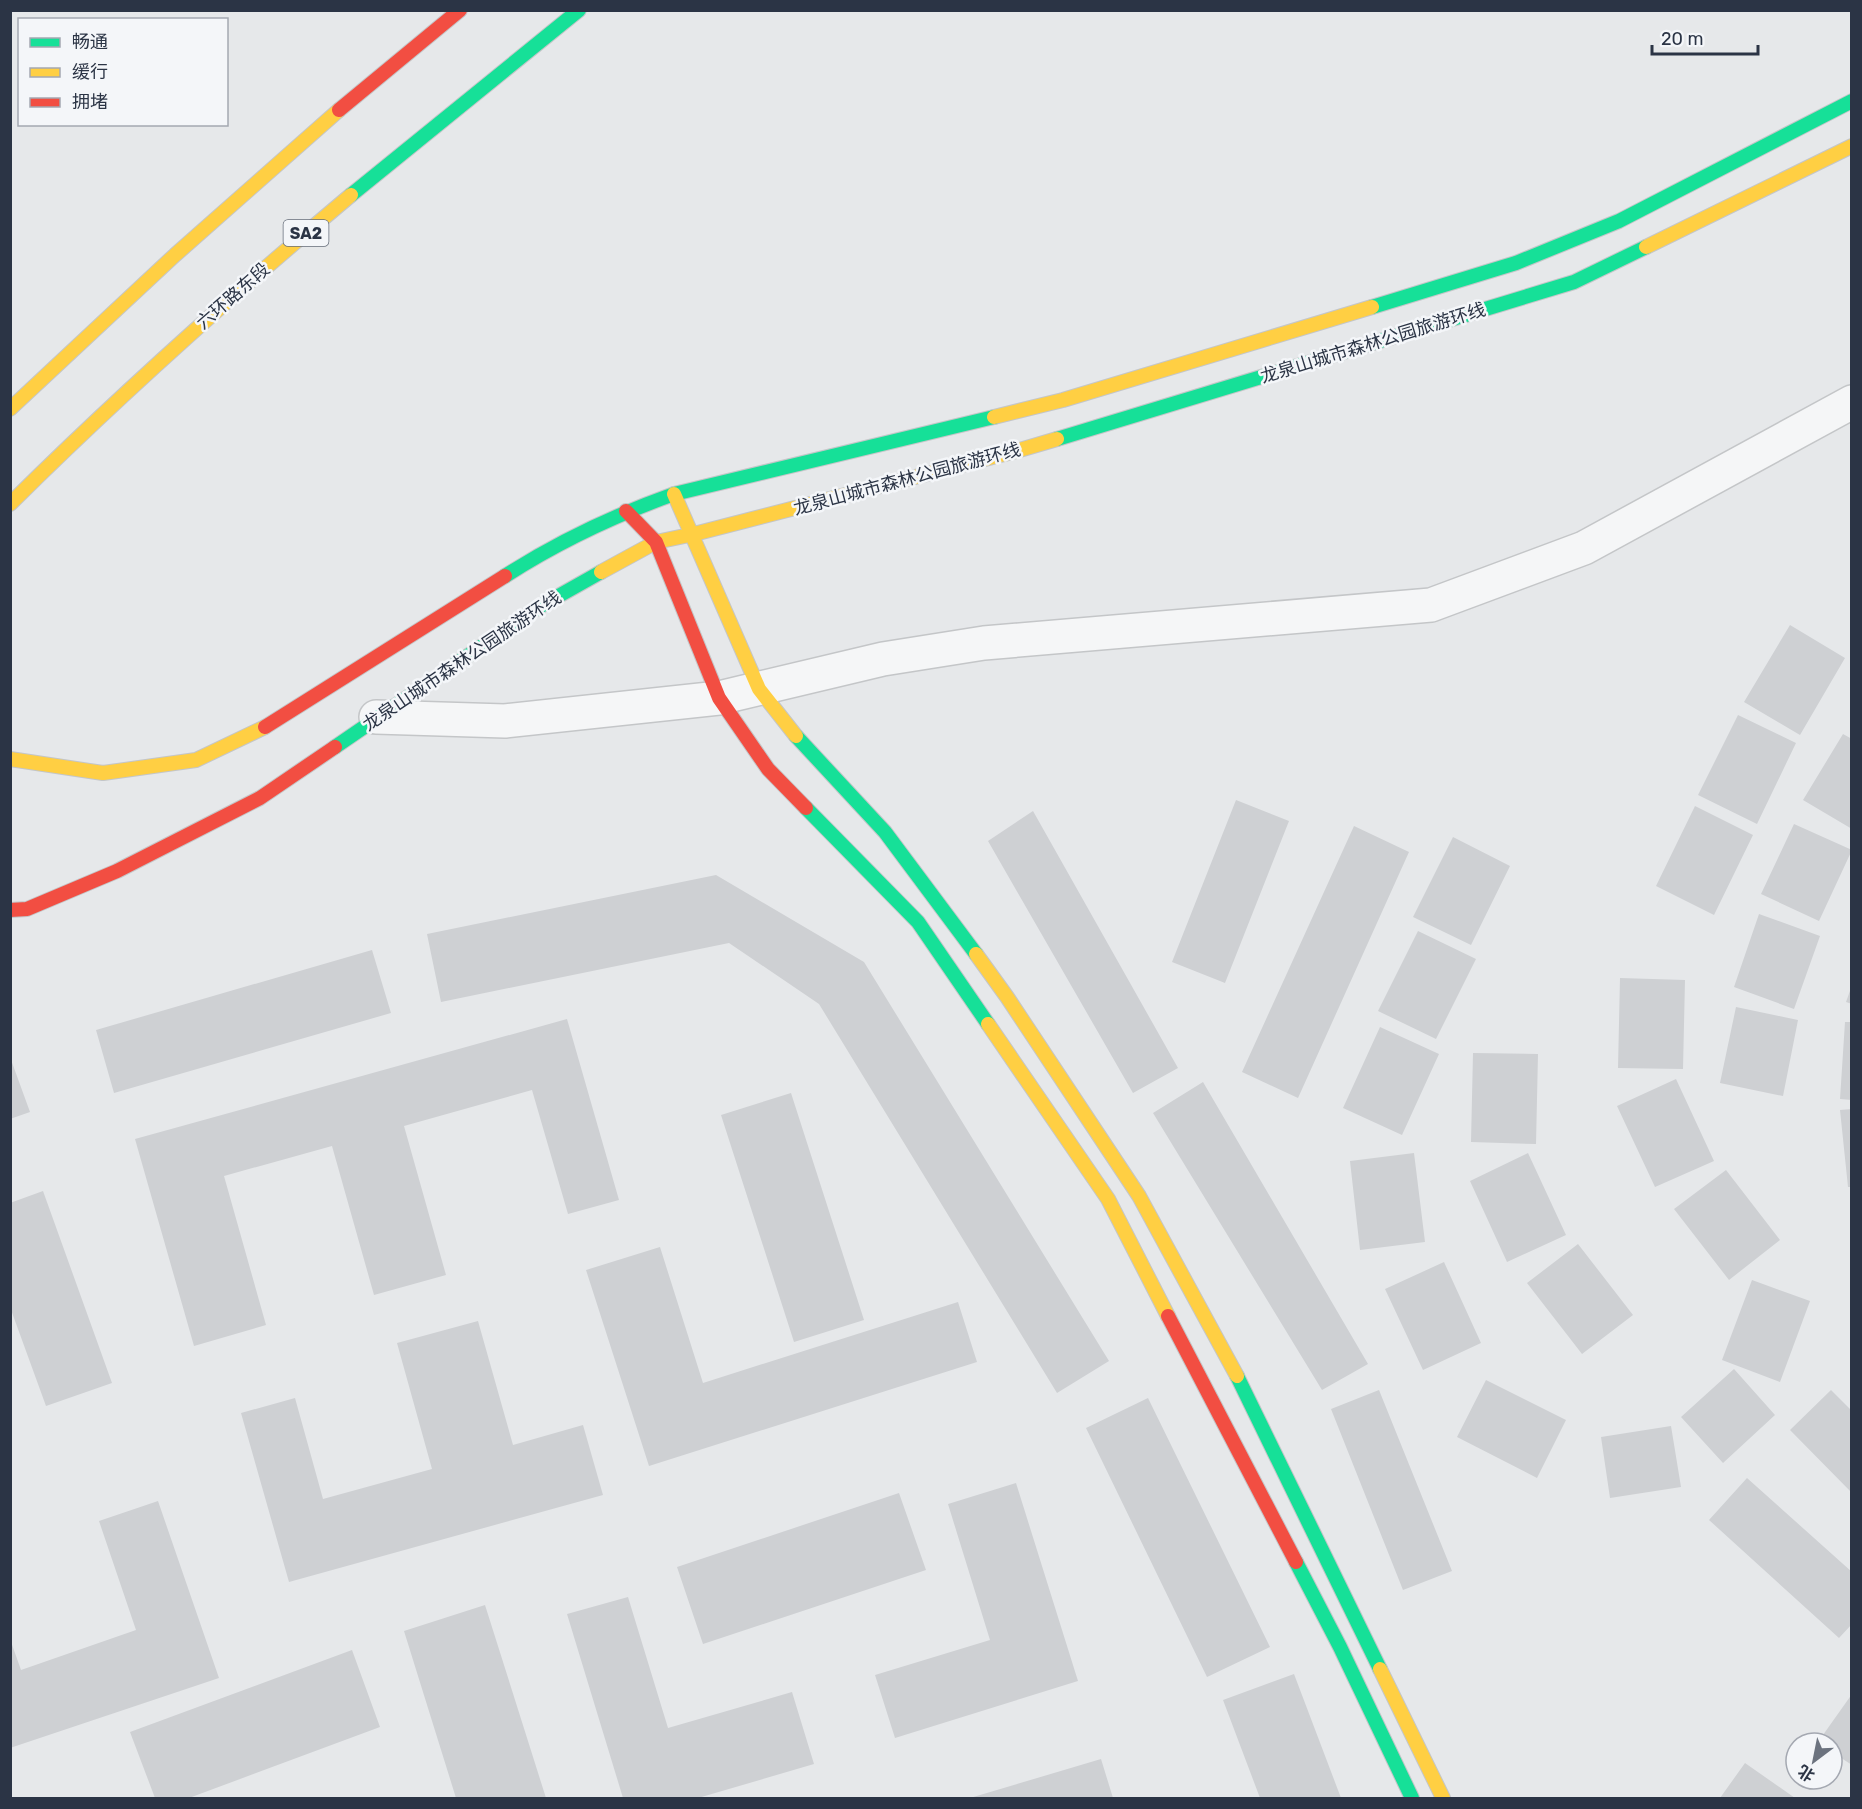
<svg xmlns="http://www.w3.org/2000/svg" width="1862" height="1809" font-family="Rubik,'Noto Sans SC',sans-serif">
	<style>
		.building { fill: #ced0d3 }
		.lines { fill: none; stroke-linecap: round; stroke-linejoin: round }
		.street-casing { stroke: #c4c6c8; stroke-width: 36 }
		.fast-casing { stroke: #c4c6c8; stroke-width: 16 }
		.slow-casing { stroke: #c4c6c8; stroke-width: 16 }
		.jam-casing { stroke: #c4c6c8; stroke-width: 16 }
		.street { stroke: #f5f6f7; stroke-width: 33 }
		.fast { stroke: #16e098; stroke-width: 14 }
		.slow { stroke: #ffcf43; stroke-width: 14 }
		.jam { stroke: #f24e42; stroke-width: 14 }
		.labels { text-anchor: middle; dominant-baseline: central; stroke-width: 5; stroke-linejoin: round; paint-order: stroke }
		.shield { fill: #f4f6f9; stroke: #676e7b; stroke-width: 1.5 }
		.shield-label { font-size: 16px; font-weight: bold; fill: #2b3445 }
		.street-label { font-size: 18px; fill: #2b3445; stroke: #f4f6f9 }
	</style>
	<rect width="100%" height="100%" fill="#e6e8ea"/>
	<!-- building -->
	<path class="building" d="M1790 625 1845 658 1800 735 1744 702Z
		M1738 715 1796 743 1757 824 1698 795Z
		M1843 734 1852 739V829L1803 800Z
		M1236 800 1289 821 1225 983 1172 962Z
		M1695 806 1753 835 1714 915 1656 886Z
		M1033 811 1178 1068 1133 1093 988 841Z
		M1794 824 1852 850 1819 921 1761 894Z
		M1354 826 1409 852 1298 1098 1242 1072Z
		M1453 837 1510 866 1471 945 1413 917Z
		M716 875 864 962 1109 1361 1057 1393 819 1004 729 943 441 1002 427 934Z
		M1759 914 1820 936 1794 1009 1734 987Z
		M1418 931 1476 959 1436 1039 1378 1011Z
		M372 950 391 1013 114 1093 96 1030Z
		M1620 978 1685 980 1683 1069 1618 1068Z
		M1851 988H1852V1004L1846 1002Z
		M1736 1007 1798 1020 1783 1096 1720 1083Z
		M567 1019 619 1200 568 1214 532 1090 404 1126 446 1275 374 1295 332 1146 224 1176 266 1325 194 1346 135 1139Z
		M1845 1022H1852V1100L1840 1099Z
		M1380 1027 1439 1054 1402 1135 1343 1108Z
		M1473 1053 1538 1054 1536 1144 1471 1142Z
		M10 1057 30 1112 10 1119Z
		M1676 1079 1714 1161 1655 1187 1617 1106Z
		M1203 1082 1368 1364 1322 1390 1153 1113Z
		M791 1093 864 1320 794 1342 721 1115Z
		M1852 1109V1187H1848L1840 1110Z
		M1414 1153 1425 1242 1360 1250 1350 1161Z
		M1528 1153 1566 1235 1507 1262 1470 1181Z
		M1726 1170 1780 1240 1729 1280 1674 1209Z
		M43 1191 112 1383 46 1406 10 1307V1203Z
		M1578 1244 1633 1315 1582 1354 1527 1283Z
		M660 1247 703 1383 958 1302 977 1362 649 1466 586 1270Z
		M1444 1262 1481 1343 1423 1370 1385 1289Z
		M1752 1280 1810 1301 1780 1382 1722 1360Z
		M478 1321 513 1445 583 1425 603 1495 289 1582 241 1413 295 1398 323 1499 432 1469 397 1343Z
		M1734 1369 1775 1415 1723 1463 1681 1417Z
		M1486 1380 1566 1420 1537 1478 1457 1437Z
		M1379 1390 1452 1571 1403 1590 1331 1409Z
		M1831 1390 1852 1411V1493L1790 1430Z
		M1148 1398 1270 1647 1207 1677 1086 1428Z
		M1671 1426 1681 1487 1610 1498 1601 1437Z
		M1747 1478 1852 1572V1624L1839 1638 1709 1520Z
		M1016 1483 1078 1681 895 1738 875 1675 990 1640 948 1504Z
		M899 1493 926 1570 703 1644 677 1567Z
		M158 1501 219 1678 10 1748V1639L21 1670 136 1630 99 1521Z
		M628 1597 668 1728 792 1692 814 1764 698 1798H623L567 1614Z
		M485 1605 546 1798H456L404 1631Z
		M352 1650 380 1727 189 1798H155L130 1732Z
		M1294 1674 1341 1798H1260L1223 1700Z
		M1852 1694V1765L1832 1752V1743L1818 1742Z
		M1101 1759 1113 1798H970Z
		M1745 1763 1795 1798H1720Z"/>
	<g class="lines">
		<defs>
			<path id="street" d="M376 717 505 721 719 698 883 659 984 643 1431 605 1584 548 1852 402"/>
			<path id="fast" d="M351 195 579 10
				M1372 307 1516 263 1619 221 1852 101
				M1057 439 1574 282 1646 247
				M505 576C558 542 615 515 674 494L994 417
				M796 736 885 832 976 954
				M335 747 539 607 601 572
				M806 808 918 922 988 1024
				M1237 1376 1380 1669
				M1296 1562 1340 1647 1412 1798"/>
			<path id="slow" d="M1646 247 1852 146
				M10 409 175 255 339 110
				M994 417 1063 400 1372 307
				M674 494 759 689 796 736
				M10 504C119 396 233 294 351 195
				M601 572 656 542 694 534 1016 451 1057 439
				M10 759 103 773 196 760 265 727
				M976 954 1007 997 1139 1196 1237 1376
				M988 1024 1108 1199 1168 1316
				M1380 1669 1443 1798"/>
			<path id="jam" d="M339 110 460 10
				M626 511 656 542 719 698 768 769 806 808
				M265 727 505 576
				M10 910 27 909 117 871 260 798 335 747
				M1168 1316 1296 1562"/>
		</defs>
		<!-- street casing -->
		<use href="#street" class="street-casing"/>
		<!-- fast casing -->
		<use href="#fast" class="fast-casing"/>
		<!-- slow casing -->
		<use href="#slow" class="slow-casing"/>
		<!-- jam casing -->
		<use href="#jam" class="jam-casing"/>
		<!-- street -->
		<use href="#street" class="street"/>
		<!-- fast -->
		<use href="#fast" class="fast"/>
		<!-- slow -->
		<use href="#slow" class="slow"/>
		<!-- jam -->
		<use href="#jam" class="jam"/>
	</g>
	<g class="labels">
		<!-- shield labels -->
		<rect class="shield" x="283.5" y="220" width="45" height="26" rx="4.5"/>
		<g class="shield-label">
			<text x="306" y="233">SA2</text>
		</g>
		<!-- street labels -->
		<g class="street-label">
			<text transform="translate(233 296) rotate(-41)">六环路东段</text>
			<text transform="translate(1373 343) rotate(-17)">龙泉山城市森林公园旅游环线</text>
			<text transform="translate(907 479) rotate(-15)">龙泉山城市森林公园旅游环线</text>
			<text transform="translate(462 661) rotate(-34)">龙泉山城市森林公园旅游环线</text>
		</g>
	</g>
	<!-- border -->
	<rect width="1862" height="1809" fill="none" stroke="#2b3445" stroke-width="24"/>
	<!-- legend -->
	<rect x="18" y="18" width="210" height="108" fill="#f4f6f9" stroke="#a4a8b1" stroke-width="1.5"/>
	<rect x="30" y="38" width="30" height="9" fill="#16e098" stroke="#a4a8b1" stroke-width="1.5"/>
	<text x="72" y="48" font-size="18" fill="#2b3445">畅通</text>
	<rect x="30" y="68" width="30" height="9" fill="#ffcf43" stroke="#a4a8b1" stroke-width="1.5"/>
	<text x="72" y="78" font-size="18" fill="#2b3445">缓行</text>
	<rect x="30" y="98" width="30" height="9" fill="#f24e42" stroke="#a4a8b1" stroke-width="1.5"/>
	<text x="72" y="108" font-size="18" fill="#2b3445">拥堵</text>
	<!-- north arrow -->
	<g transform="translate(1814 1761) rotate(212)"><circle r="28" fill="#f4f6f9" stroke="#a4a8b1" stroke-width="1.5"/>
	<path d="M0-4.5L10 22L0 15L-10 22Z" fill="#6c737f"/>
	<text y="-9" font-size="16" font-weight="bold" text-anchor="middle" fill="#2b3445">北</text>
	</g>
	<!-- scale -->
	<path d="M1652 45v9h106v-9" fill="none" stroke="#2b3445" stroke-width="3"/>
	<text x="1661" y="45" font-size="18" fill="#2b3445" stroke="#f4f6f9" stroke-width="4.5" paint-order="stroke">20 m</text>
</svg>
